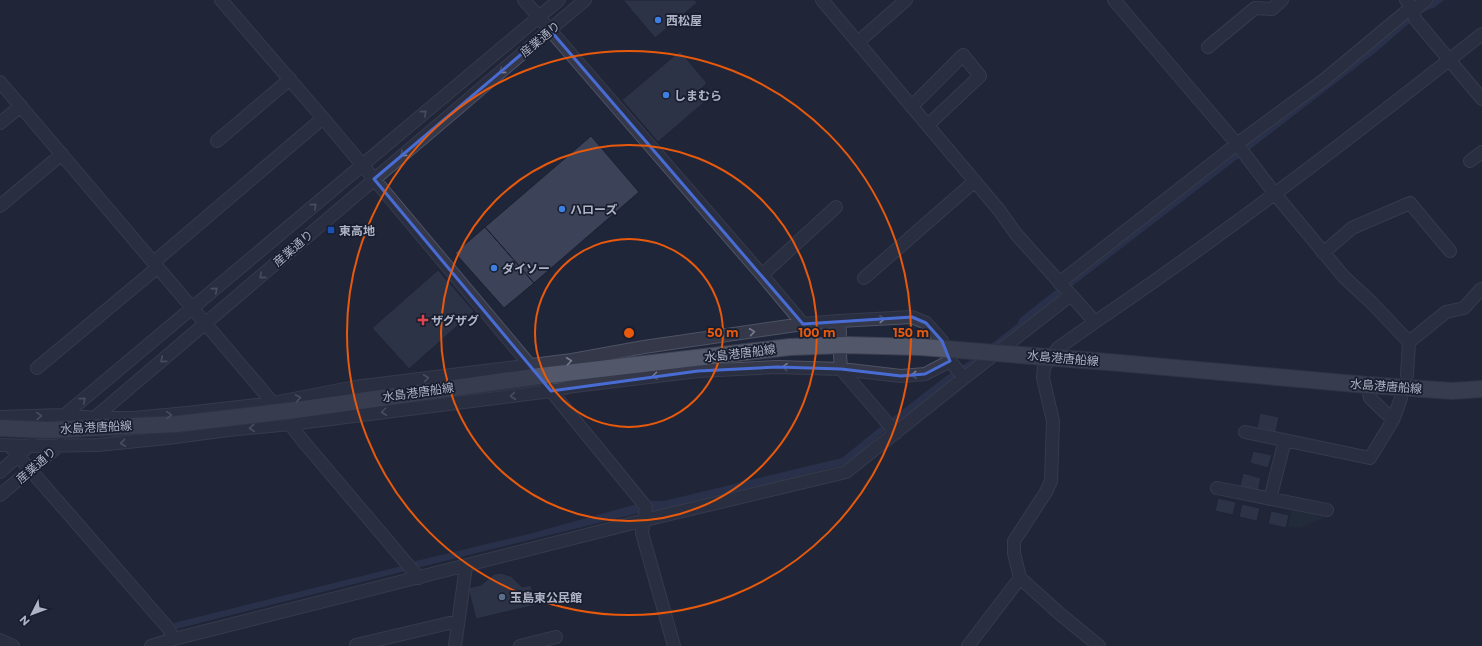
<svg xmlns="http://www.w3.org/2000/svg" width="1482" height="646" font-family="Montserrat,'Noto Sans JP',sans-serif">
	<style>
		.green { fill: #22323a }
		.water { fill: #333d61 }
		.building { fill: #3c4359; stroke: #1b2030 }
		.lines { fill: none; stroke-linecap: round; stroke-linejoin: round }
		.minor-casing { stroke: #4e5364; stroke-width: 14 }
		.major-casing { stroke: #3d4253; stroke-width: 18 }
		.minor { stroke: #343849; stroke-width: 12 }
		.major { stroke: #52576a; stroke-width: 16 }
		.major-bridge-casing { stroke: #3d4253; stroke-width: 18; stroke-linecap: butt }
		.major-bridge { stroke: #52576a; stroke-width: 16 }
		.oneway { stroke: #777c8e }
		.marked { fill: none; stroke: #486cd3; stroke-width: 3; stroke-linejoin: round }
		.ring { fill: none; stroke: #e8590c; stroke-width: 2 }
		.shop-dot { fill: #3f7fe0; stroke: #191e2e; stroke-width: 1.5 }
		.transit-dot { fill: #1a4fb4; stroke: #191e2e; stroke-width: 1.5 }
		.health-dot { fill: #e0444e; stroke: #191e2e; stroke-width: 1.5 }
		.service-dot { fill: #5c6f8a; stroke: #191e2e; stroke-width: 1.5 }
		.labels { text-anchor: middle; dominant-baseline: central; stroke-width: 3.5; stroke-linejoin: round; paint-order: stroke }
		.poi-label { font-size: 12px; font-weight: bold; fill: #aeb3c6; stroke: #191e2e; text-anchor: start }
		.street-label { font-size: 12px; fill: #aeb3c6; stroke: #191e2e }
		.centre { fill: #e8590c; stroke: #191e2e; stroke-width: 2 }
		.ring-label { font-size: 12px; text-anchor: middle; font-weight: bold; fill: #e8590c; stroke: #191e2e; stroke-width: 3.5; stroke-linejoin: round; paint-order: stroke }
	</style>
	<rect width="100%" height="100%" fill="#202639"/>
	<!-- green -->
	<path class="green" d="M1292 510 1326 517 1300 528 1288 526Z"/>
	<!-- water -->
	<path class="water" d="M1433 0H1444L1435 7 1421 13 1376 52 1071 287 1060 292 1059 297 896 425 886 430 847 464 667 509 639 513 476 553 176 629 174 623 398 567 412 562 529 534 648 501H664L842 458 879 428 945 377 971 360 1017 324 1020 318 1406 17 1427 5Z"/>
	<!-- building -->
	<path class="building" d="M623 0H695L697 3 655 38Z
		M680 51 707 83 700 90 708 99 658 142 622 100Z
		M591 136 639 192 534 283 485 227Z
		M485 227 534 283 504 308 455 253Z
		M438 270 474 311 409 369 372 328Z
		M1260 413 1279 417 1276 432 1257 428Z
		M1253 451 1272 455 1268 468 1250 463Z
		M1243 473 1261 478 1258 491 1240 486Z
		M1218 498 1236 502 1233 515 1215 511Z
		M1242 504 1260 508 1257 521 1239 517Z
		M1271 511 1289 515 1286 528 1268 524Z
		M500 573 511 576 522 587 531 585 536 605 476 619 468 588 481 585 494 574Z"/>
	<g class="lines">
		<defs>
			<path id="minor" d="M221 0 323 118 534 370
				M524 0 762 275 803 324
				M1114 0 1237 144 1275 194 1344 277 1371 302 1409 342 1407 375
				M1406 0 1413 8 1415 19 1482 99
				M858 42 906 0
				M1208 47 1255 8 1272 9 1282 0
				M0 82 273 403 303 441 419 578
				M912 106 963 55 980 76 928 125
				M0 123 21 106
				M217 141 290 79
				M1470 161 1482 152
				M0 206 62 154
				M1323 253 1352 228 1410 203 1450 251
				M154 262 323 118
				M762 275 836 207
				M864 278 975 181
				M1059 283 1237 144 1324 80 1407 11 1418 7 1426 0
				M1071 295 1095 322C1228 232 1356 134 1482 34
				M839 321 840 334
				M1095 322 1058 348 1044 367 1043 378 1053 421 1051 481 1046 492 1014 541V553L1020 578 1060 614 1099 646
				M1409 342 1446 312 1464 308 1481 289
				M840 355 841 369 896 433
				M37 368 158 267
				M1367 385 1370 398 1393 420
				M547 386 646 507 642 533 674 646
				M0 417 64 415 95 418H134L187 413 273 403 355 387 572 360 644 347 803 324 839 321 912 317 926 323 942 341 950 361 964 378
				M61 418 559 0
				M93 419 585 0
				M1245 432 1370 458 1393 420 1401 398
				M0 445 29 446 98 445 167 438 228 430 291 424 551 391 574 386 698 371 777 367 841 369 901 376 925 374 950 361
				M13 450 168 628 174 639
				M0 472 32 443
				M1217 488 1327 510
				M0 495 61 444
				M1270 499 1285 440
				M0 640 13 646
				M356 645 458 621
				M151 646 174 639 645 520 846 472 964 378 1071 295 1016 234 999 210 822 0
				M455 646 466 566
				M520 646 556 637
				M968 646 1020 578"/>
			<path id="major" d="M1120 363 1367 385 1452 391 1482 389
				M296 410 540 376 790 347 844 345 921 347"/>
		</defs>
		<!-- minor casing -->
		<use href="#minor" class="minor-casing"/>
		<!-- major casing -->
		<use href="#major" class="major-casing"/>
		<!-- minor -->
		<use href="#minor" class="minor"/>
		<!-- major -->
		<use href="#major" class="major"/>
		<defs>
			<path id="major-bridge" d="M921 347 1120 363
				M0 428 47 430 177 424 296 410"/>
		</defs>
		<!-- major-bridge casing -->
		<use href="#major-bridge" class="major-bridge-casing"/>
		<!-- major-bridge -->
		<use href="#major-bridge" class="major-bridge"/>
	</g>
	<!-- one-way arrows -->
	<defs><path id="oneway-chevron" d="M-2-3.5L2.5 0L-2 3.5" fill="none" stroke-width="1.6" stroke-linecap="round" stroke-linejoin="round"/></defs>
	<g class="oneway">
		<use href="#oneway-chevron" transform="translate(502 71) rotate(140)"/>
		<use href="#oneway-chevron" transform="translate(424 113) rotate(-40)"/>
		<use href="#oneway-chevron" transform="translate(403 154) rotate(140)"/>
		<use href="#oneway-chevron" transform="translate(314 206) rotate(-40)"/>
		<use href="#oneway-chevron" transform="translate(262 276) rotate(139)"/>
		<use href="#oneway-chevron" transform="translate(215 290) rotate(-40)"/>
		<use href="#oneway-chevron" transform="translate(882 319) rotate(-3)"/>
		<use href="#oneway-chevron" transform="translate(752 332) rotate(-8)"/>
		<use href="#oneway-chevron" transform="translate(163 360) rotate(140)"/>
		<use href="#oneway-chevron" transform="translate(569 361) rotate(-7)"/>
		<use href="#oneway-chevron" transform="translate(785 367) rotate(-178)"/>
		<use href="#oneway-chevron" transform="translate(914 375) rotate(176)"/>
		<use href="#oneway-chevron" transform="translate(655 376) rotate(173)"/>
		<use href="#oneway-chevron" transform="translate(426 378) rotate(-7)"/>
		<use href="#oneway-chevron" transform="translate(513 396) rotate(173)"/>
		<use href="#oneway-chevron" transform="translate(298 398) rotate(-10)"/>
		<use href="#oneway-chevron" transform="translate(83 400) rotate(-40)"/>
		<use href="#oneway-chevron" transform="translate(384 412) rotate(173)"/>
		<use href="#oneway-chevron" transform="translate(169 415) rotate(-4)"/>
		<use href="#oneway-chevron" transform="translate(39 416) rotate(-1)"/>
		<use href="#oneway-chevron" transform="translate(252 428) rotate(175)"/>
		<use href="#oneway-chevron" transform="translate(123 443) rotate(174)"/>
	</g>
	<!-- marked area -->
	<path d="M0 0H1482V646H0ZM550 30 803 324 912 317 926 323 942 341 950 361 925 374 901 376 841 369 777 367 698 371 551 391 374 179Z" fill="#202639" fill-opacity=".55" fill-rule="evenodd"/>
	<path class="marked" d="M550 30 803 324 912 317 926 323 942 341 950 361 925 374 901 376 841 369 777 367 698 371 551 391 374 179Z"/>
	<!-- distance rings -->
	<g class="ring">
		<circle cx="629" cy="333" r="94"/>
		<circle cx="629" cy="333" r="188"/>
		<circle cx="629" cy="333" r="282"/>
	</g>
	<!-- markers -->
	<g class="shop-dot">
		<circle cx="658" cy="20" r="4"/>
		<circle cx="666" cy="95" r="4"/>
		<circle cx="562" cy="209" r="4"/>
		<circle cx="494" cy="268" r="4"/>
	</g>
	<rect class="transit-dot" x="327" y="226" width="8" height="8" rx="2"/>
	<path class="health-dot" d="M421 314h4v4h4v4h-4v4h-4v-4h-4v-4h4z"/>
	<circle class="service-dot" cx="502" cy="597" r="4"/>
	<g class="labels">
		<!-- poi labels -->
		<g class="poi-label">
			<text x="666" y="20">西松屋</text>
			<text x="674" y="95">しまむら</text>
			<text x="570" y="209">ハローズ</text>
			<text x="339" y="230">東高地</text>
			<text x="502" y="268">ダイソー</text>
			<text x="431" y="320">ザグザグ</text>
			<text x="510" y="597">玉島東公民館</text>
		</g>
		<!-- street labels -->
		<g class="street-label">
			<text transform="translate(540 39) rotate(-40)">産業通り</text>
			<text transform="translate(293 248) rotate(-41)">産業通り</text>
			<text transform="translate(740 353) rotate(-7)">水島港唐船線</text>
			<text transform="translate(1063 358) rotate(5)">水島港唐船線</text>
			<text transform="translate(1386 386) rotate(4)">水島港唐船線</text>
			<text transform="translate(418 392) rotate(-8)">水島港唐船線</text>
			<text transform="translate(96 427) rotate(-3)">水島港唐船線</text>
			<text transform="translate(36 465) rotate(-41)">産業通り</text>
		</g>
	</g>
	<circle cx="629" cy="333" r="6" class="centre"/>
	<g class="ring-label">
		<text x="723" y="337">50 m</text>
		<text x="817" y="337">100 m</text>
		<text x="911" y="337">150 m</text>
	</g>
	<!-- north arrow -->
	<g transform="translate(32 614) rotate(228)" stroke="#191e2e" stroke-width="3" paint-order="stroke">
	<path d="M0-3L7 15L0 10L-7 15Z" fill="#aeb3c6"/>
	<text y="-6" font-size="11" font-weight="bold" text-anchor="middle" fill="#aeb3c6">N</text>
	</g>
</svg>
